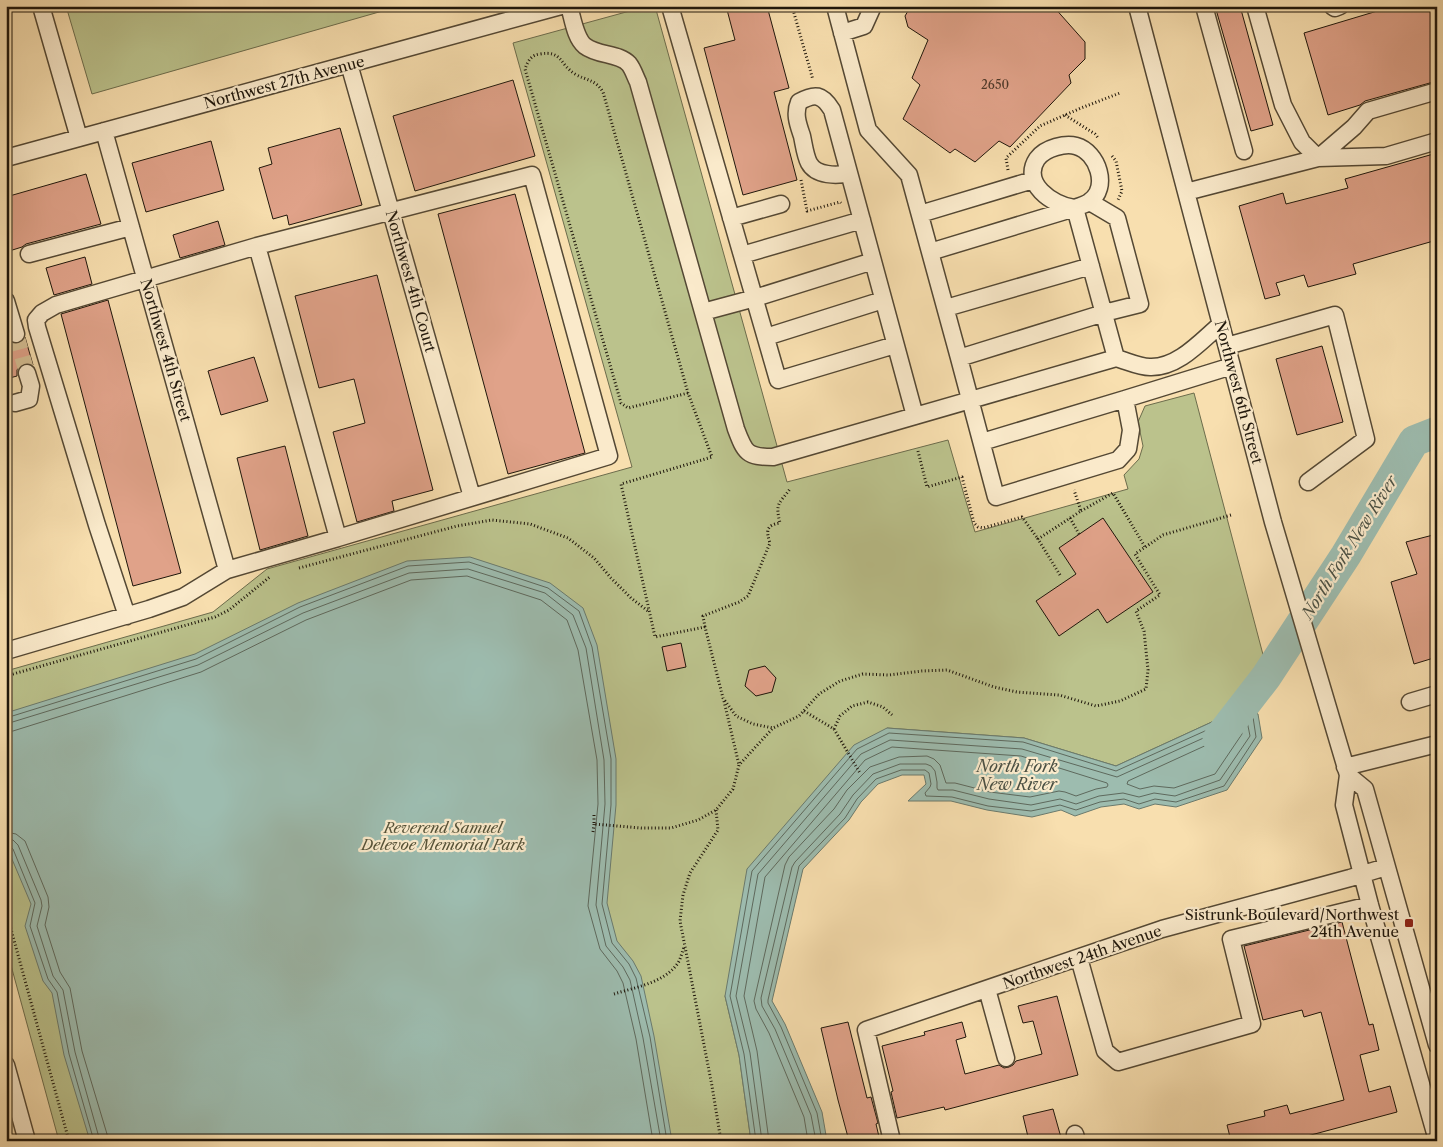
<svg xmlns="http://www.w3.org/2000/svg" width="1443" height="1147" font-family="'Libre Caslon Text',serif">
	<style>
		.green { fill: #bbc28c; stroke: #6c6c4c }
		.water { fill: #9dbcaf; stroke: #6a7a6d }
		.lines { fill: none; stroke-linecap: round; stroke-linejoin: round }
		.shore { stroke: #5e695d; stroke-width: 1 }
		.river { stroke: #9dbcaf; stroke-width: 31 }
		.building { fill: #e0a289; stroke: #1e160b }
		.minor-tunnel { stroke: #d7c196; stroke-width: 16; stroke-dasharray: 16 8; stroke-linecap: butt }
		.minor-casing { stroke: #544834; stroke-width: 19 }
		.path { stroke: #1e160b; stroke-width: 3; stroke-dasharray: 1 2.5; stroke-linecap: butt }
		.minor { stroke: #faeacb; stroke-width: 16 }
		.poi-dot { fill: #8f2418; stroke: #faeacb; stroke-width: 2 }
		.labels { text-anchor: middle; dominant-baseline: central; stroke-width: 4.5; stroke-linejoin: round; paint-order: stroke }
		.number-label { font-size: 12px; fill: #4e392a }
		.street-label { font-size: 15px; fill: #1e160b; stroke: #faeacb }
		.park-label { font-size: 15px; font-style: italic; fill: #555238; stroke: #faeacb }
		.poi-label { font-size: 15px; fill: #1e160b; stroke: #faeacb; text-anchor: end }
		.water-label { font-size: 16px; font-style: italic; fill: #4a5044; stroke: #faeacb }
	</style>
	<rect width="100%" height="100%" fill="#f8dfaf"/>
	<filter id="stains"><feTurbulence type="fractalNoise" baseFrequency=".004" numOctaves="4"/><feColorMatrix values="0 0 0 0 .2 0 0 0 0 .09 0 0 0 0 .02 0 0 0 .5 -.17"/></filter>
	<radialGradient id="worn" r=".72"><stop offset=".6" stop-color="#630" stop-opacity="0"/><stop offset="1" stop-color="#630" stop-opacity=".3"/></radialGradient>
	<!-- green -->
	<path class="green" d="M66 6H400L92 94Z
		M648 6H655L787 482 948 440 975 532 1128 489 1124 475 1139 459 1143 446 1138 422 1145 406 1194 393 1266 666 1214 721 1116 766 1024 738 887 728 725 996 739 1055 751 1141H59L6 947V671L213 612 267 569 632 467 513 43Z"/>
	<!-- water -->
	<path class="water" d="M470 557 550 583 583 608 597 645 616 759V805L607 903 617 941 633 961 641 976 654 1036 672 1141H90L64 1055 52 993 43 981 25 926 31 904 6 845V715L9 712 195 654 298 603 407 561Z
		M1233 701 1258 714 1262 738 1227 790 1176 807 1155 804 1139 809 1124 804 1101 807 1075 816 1061 810 1032 817 987 810 951 801H908L926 784 924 775H902L878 784 861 802 849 820 803 869 772 1001 785 1024 822 1112 827 1141H751L739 1055 725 996 747 869 854 745 887 728 1024 738 1116 766 1214 721Z"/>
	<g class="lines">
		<!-- shore -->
		<path class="shore" d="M6 718 196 659 300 607 408 566 469 562 548 588 579 611 592 647 611 759V805L602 904 612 943 629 964 636 978 650 1037 667 1141
			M6 724 198 665 303 613 409 573 468 569 545 593 573 615 586 648 604 760 605 804 596 905 606 946 623 967 630 980 643 1038 661 1141
			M1237 725 1241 727 1242 734 1215 774 1174 788 1154 786 1140 789 1127 784 1128 781 1222 738Z
			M6 732 13 731 201 672 306 620 411 580 467 576 541 600 567 620 578 650 597 760 598 804 588 906 600 949 617 971 623 983 636 1039 653 1141
			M6 832 16 834 25 841 48 897 49 907 45 925 60 972 70 988 82 1051 107 1134 108 1141
			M6 839 13 840 18 845 41 900 42 906 37 926 53 976 63 990 75 1052 100 1141
			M6 846H10L13 849 35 903 30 926 48 979 57 992 69 1054 94 1141
			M756 1141 744 1054 730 996 752 871 857 749 889 733 1023 742 1116 771 1216 726 1234 708 1253 717 1256 737 1224 786 1176 802 1155 799 1139 804 1124 799 1100 802 1076 810 1060 805 1031 811 988 806 952 797 926 796 925 793 930 787 931 784 929 773 925 770H901L876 779 857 799 845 818 799 866 768 1000V1003L781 1027 817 1113 822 1141
			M762 1141 750 1053 736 996 758 874 861 754 890 740 1022 749 1117 777 1219 731 1235 715 1247 721 1250 736 1220 780 1175 796 1154 793 1139 797 1123 793 1099 796 1076 804 1060 799 1031 805 989 799 953 790H938L937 788V782L935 771 931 766 926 764H900L873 774 853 795 840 814 795 862 792 867 761 998 762 1006 775 1029 811 1115 816 1141
			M769 1141 757 1051 744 996 765 877 865 760 892 747 1021 756 1107 783 1108 785 1107 787 1096 789 1076 796 1065 792 1059 791 1030 797 990 792 955 783H946L940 765 934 759 927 756 899 757 870 767 847 790 834 809 789 857 785 865 754 1001 756 1009 769 1033 804 1117 808 1141"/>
		<!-- river -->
		<path class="river" d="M1218 739 1266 677 1346 555 1414 441 1437 432"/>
	</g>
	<!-- building -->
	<path class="building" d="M726 6H767L789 88 774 92 797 180 743 195 704 48 735 40Z
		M911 6H1053L1085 42V59L1069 75 1071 83 1010 147 999 141 975 162 955 149 950 153 903 119 920 85 912 78 928 40 908 27 905 16Z
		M1215 6H1240L1273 125 1251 131Z
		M1394 6H1437V81L1365 101 1360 105 1328 115 1304 33Z
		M513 80 535 156 415 191 393 116Z
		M340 128 362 205 289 225 287 215 273 219 259 168 272 164 268 148Z
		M211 141 224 190 146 212 132 163Z
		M1437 153V240L1353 264 1356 274 1308 287 1304 275 1276 283 1280 295 1265 299 1239 206 1283 193 1286 204 1348 188 1345 179Z
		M86 174 101 224 26 244 22 247 6 252V197Z
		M515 194 585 453 508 474 438 214Z
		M218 221 225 245 180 258 173 235Z
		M85 257 92 284 54 295 46 268Z
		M377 275 433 490 392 501 394 511 357 522 333 432 365 423 354 379 319 388 295 296Z
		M108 300 181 573 133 586 61 314Z
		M6 336 10 342 14 344 19 343 23 341 25 337 33 365 29 363 24 364 19 367 17 370V376L6 379Z
		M1322 346 1343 422 1297 435 1276 359Z
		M254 357 268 401 221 415 208 371Z
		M285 446 308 536 260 550 237 458Z
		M1103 518 1153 592 1107 623 1098 609 1059 636 1036 601 1076 574 1059 548Z
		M1437 534V657L1414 664 1391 582 1417 574 1406 542Z
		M681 643 686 667 667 671 662 647Z
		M765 666 776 678 772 692 756 696 745 686 749 670Z
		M1342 922 1369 1025 1373 1024 1379 1050 1360 1055 1369 1092 1390 1086 1397 1112 1296 1139V1141H1231L1227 1125 1265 1116 1264 1111 1287 1105 1290 1114 1344 1100 1321 1012 1304 1017 1302 1010 1263 1020 1244 946Z
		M1057 996 1078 1075 945 1110 944 1107 897 1118 891 1092 893 1091 882 1046 925 1035 924 1032 962 1022 966 1037 956 1040 965 1074 999 1065 1004 1068 1009 1067 1013 1065 1016 1061 1042 1054 1033 1021 1023 1023 1018 1006Z
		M848 1022 867 1098 871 1097 878 1123 876 1124 880 1141H849L838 1100 821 1028Z
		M1053 1109 1062 1141H1029L1023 1116Z"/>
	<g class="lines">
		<!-- minor-tunnel -->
		<path class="minor-tunnel" d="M16 334 27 373"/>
		<defs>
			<path id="minor" d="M41 6 79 138
				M569 6C573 19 575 38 585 46 598 56 619 53 629 64 633 69 635 76 638 82L736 429C745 453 747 457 773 457L1116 358C1127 361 1139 367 1150 367 1178 368 1201 341 1221 324
				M670 6 778 380 895 345
				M835 6 868 130 909 175 930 252
				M1137 6 1273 522 1348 775 1344 805 1370 905 1437 1140
				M1204 6 1244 151
				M1255 6 1283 105 1302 142 1318 158 1386 156 1437 141
				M1332 6 1335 8 1340 6
				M842 33 864 26 873 6
				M349 64 472 497
				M104 131 227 570
				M6 158 561 6
				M849 173C837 176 816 176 809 163 805 155 804 145 802 136 798 124 794 114 799 102 815 93 822 94 832 110L915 416
				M532 175 609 456 338 538 257 246Z
				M1186 192 1318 158 1354 127 1368 111 1437 91
				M1074 208C1052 205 1021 183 1037 159 1042 152 1049 149 1056 147 1063 145 1069 144 1076 146 1098 152 1110 188 1089 202 1085 205 1079 206 1075 208L1116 358
				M1075 208 930 252 959 358 1104 313 1140 304 1117 218 1090 202
				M920 214 1033 180
				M731 218 781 204
				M29 254 131 227
				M742 255 862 220
				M6 301 16 334
				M946 308 1091 266
				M703 312 755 298 873 261
				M766 337 883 300
				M1227 346 1335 315 1366 439 1308 482
				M959 358C971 404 984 451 996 497L1118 460 1128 449 1131 430 1125 399 982 442
				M1125 399 1232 366
				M15 403 29 399 31 386 27 373
				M127 616 97 525 37 327 36 320 42 313 56 305 257 246
				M6 651 149 609 183 597 227 570 338 538
				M1410 702 1437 694
				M1345 767 1437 744
				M1348 775 1365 789 1437 1045
				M1079 958 1105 1051 1118 1062 1252 1024 1231 939 1370 905
				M987 989 1006 1058
				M6 1065 27 1141
				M1075 1134 1077 1141
				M892 1141 866 1030 1162 929 1350 878 1386 867"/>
		</defs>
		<!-- minor casing -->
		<use href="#minor" class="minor-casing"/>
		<!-- path -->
		<path class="path" d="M792 6 813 80
			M1065 115 1095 134 1099 139
			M1112 156 1116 161 1122 191 1118 200
			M1008 170 1006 158 1040 126 1081 108 1120 93
			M801 180 807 211 840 202 841 203
			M688 393 628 408 621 403 525 69C528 61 531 55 540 54 562 50 560 65 575 74 587 81 595 79 603 92L688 393 712 457 621 484 655 637 705 627 723 698 736 716 753 724 773 728 799 716 819 694 840 681 863 674 889 675 922 671 947 670 994 687 1017 692 1059 695 1096 706 1120 701 1146 689 1148 670 1144 631 1136 611 1160 595 1135 554 1163 535 1231 515
			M918 451 927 487 962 477 974 523 978 527 983 528 1022 517 1038 539
			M1081 511 1113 493 1145 547
			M1070 518 1079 534
			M299 568 457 526 492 520 530 524 568 538 594 558 611 578 631 598 648 611
			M1060 575 1038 539 1081 511 1074 490
			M705 627 703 616 739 602 748 596 770 543C766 531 766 525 780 523 775 503 779 504 790 489
			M6 676 215 617 229 610 271 576
			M724 701 739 765
			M804 711 834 729 860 773
			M834 729 840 716 852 706 868 702 883 707 892 715
			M716 810 718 830 690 873 683 895 680 921 712 1086 721 1141
			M594 815V824L641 828H671L698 820 716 810 733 789 739 765 773 728
			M593 832 594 824
			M6 911 69 1141
			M614 994C636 987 664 983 678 963 681 958 682 952 684 947"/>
		<!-- minor -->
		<use href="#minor" class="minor"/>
	</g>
	<!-- markers -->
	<rect class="poi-dot" x="1404" y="918" width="10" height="10" rx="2.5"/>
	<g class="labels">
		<!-- number labels -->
		<g class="number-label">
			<text x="995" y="84">2650</text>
		</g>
		<!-- street labels -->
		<g class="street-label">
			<text transform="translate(284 82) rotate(-15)">Northwest 27th Avenue</text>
			<text transform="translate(411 281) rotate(74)">Northwest 4th Court</text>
			<text transform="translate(166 350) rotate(74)">Northwest 4th Street</text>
			<text transform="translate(1239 392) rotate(75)">Northwest 6th Street</text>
			<text transform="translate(1082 957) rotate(-19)">Northwest 24th Avenue</text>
		</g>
		<!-- park labels -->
		<g class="park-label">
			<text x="443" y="827">Reverend Samuel<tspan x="443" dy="17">Delevoe Memorial Park</tspan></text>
		</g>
		<!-- poi labels -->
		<g class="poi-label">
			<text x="1399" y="914">Sistrunk Boulevard/Northwest<tspan x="1399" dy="17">24th Avenue</tspan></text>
		</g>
		<!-- water labels -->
		<g class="water-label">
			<text transform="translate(1349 547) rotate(-58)">North Fork New River</text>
			<text x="1017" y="766">North Fork<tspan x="1017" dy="18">New River</tspan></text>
		</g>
	</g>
	<!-- margin -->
	<rect width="1443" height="1147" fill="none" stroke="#f8dfaf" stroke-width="25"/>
	<rect x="8" y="8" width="1428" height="1132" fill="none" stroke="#1e160b" stroke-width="2.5"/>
	<rect x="12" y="12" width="1418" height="1122" fill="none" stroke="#1e160b"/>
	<rect width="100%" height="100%" filter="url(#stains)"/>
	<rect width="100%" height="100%" fill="url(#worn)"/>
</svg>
